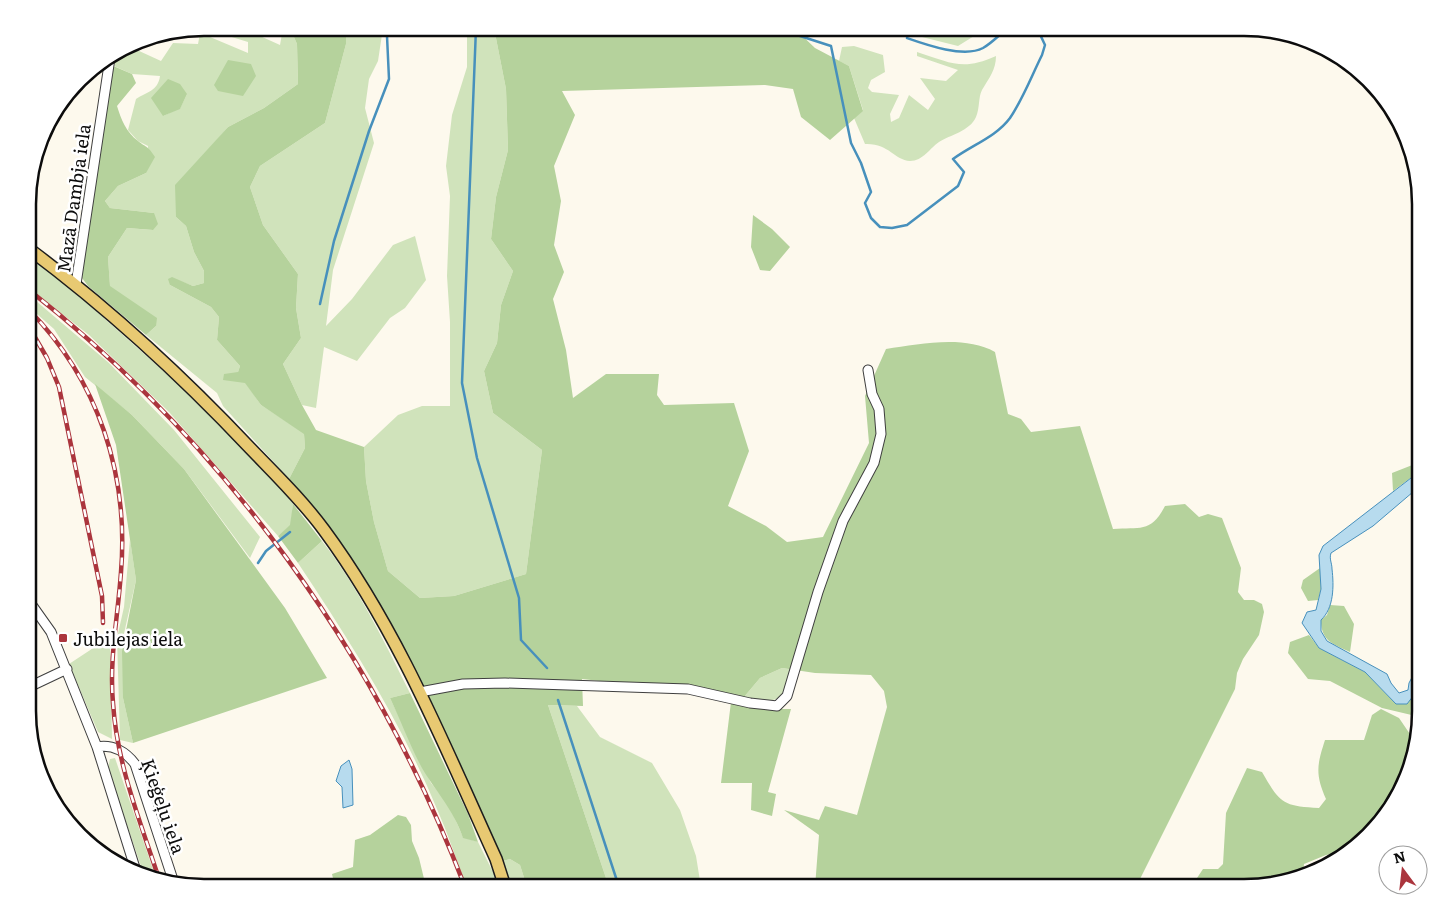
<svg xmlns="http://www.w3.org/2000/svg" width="1448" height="915" font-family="Literata,serif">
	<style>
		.green { fill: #d0e3bb; fill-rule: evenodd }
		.forest { fill: #b5d29c }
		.water { fill: #b7dbee; stroke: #4790bc }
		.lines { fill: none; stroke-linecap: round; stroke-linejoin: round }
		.stream { stroke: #4790bc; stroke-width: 2.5 }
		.minor-casing { stroke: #3f3f3f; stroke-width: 11 }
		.major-casing { stroke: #1d1d1d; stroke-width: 14 }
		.minor { stroke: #fff; stroke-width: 9 }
		.major { stroke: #e8c972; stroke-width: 11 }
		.rail-casing { stroke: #ab353d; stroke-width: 4.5 }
		.rail { stroke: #fff; stroke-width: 2.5; stroke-dasharray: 8; stroke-linecap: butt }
		.poi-dot { fill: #ab353d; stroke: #fff; stroke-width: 2 }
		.labels { text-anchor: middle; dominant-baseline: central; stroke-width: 5; stroke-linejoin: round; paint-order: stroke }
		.street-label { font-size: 18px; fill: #0c0c0c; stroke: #fff }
		.poi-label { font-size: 18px; fill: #0c0c0c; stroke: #fff; text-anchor: start }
		.rim { fill: none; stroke: #0c0c0c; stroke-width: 2.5 }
	</style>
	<rect width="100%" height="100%" fill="#fdf9ed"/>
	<!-- green -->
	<path class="green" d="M201 28H242L280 45 283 28H290L297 44 298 84 264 108 228 127 210 148 176 217 186 226 194 252 204 271V283L193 286 172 278 170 285 211 307 219 317 217 340 240 366 238 372 261 405 304 433 305 448 289 479 223 406 217 393 146 335 156 326 132 302 110 287 108 257 127 228 152 230 154 213 110 208 105 201 118 186 146 173 148 146 138 141 128 130 136 99C147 92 158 91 160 76L132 74 114 66 118 53 133 46 137 50 161 61 173 43 198 44ZM212 31 248 42V53L210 37ZM187 94 180 108 163 116Z
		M346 28H383L378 61 369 79 365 108 374 143 333 270 326 326 352 299 393 245 415 236 426 280 405 308 390 318 357 361 324 347 316 408 302 405 283 364 301 338 296 308 298 274 263 225 250 187 260 166 325 123 346 44Z
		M467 28H494L506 89 508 150 496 197 491 239 513 271 501 305 497 343 484 371 493 413 542 450 526 574 454 596 420 598 388 571 374 522 366 481 364 447 398 415 422 406H450V322L447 276 450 196 446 166 452 115 467 67Z
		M803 28H852V30L828 36Z
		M913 28H987L958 46 914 35Z
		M854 46 883 55 885 72 871 80 868 88 872 92 899 95 890 114 891 122 899 118 909 95 928 110 935 99 920 78 946 81 958 70 917 56V52C951 63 963 71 996 56 996 70 989 78 982 90 978 98 980 108 976 117 970 131 950 135 939 142 930 148 923 161 910 161 894 160 889 143 865 144L854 118 863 110 849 66 839 61 842 47Z
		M29 257 69 287 179 385 275 480 293 504 291 525 278 536 169 412 89 335 29 288Z
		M29 295 109 363 174 430 260 537 250 558 184 469 132 415 85 377 54 329 29 307Z
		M130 539 136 580 123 638V698L133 743 120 740 117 638 124 607Z
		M322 541C358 587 384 641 410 693L390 698 431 783 449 805 463 837 478 842 498 882 483 883 485 887H466C457 861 448 834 437 809 401 722 350 641 298 563Z
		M110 637 112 739 98 732 69 664Z
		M782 668 794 670C781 704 779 703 744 697L760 678Z
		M548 705 577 706 600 737 652 763 680 810 696 856 701 887H609Z
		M115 758 157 881 144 875 112 781 108 768 110 759Z
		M510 859 520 865 527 887H512L503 861Z"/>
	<!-- forest -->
	<path class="forest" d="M290 28H346V44L325 123 260 166 250 187 263 225 298 274 296 308 301 338 283 364 302 405 316 430 364 447 366 481 374 522 388 571 420 598 454 596 526 574 542 450 493 413 484 371 497 343 501 305 513 271 491 239 496 197 508 150 506 89 494 28H794L815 48 849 66 863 111 830 140 801 117 793 89 765 85 562 91 575 115 554 166 561 201 554 245 564 272 553 299 566 350 573 398 606 374H659L657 395 664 405 734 403 749 451 728 506 766 526 787 542 823 537 869 443 865 396 886 349C920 344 964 335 995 352L1008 414 1021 419 1031 432 1080 426 1113 529C1140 527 1151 533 1165 506L1185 504 1199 517 1208 514 1222 518 1241 568 1238 592 1244 600H1254L1262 604 1264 612 1259 635 1243 659 1237 673 1235 689 1136 887H815L819 835 784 810 819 820 825 806 857 815 887 707 884 691 871 675 815 673 782 668 760 678 744 697 582 679 583 706 548 705 609 887H527L520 865 510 859 503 861 448 739 401 645 289 479 305 448 304 434 261 405 245 383 223 380 224 374 238 372 240 366 217 340 219 317 211 307 170 285 168 279 172 277 193 286 204 283V271L194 252 186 226 176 217 175 185 228 127 264 108 298 84 297 44Z
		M228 60 251 64 256 76 243 96 218 91 214 85Z
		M111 65 132 74 136 83 117 106C121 119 126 132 138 141 147 148 148 146 155 157L146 173 118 186 105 201 110 208 154 213 158 224 153 230 127 228 108 257 110 286 157 318 156 326 146 335 88 286 82 278Z
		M168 79 180 84 187 94 180 109 163 116 151 98Z
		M753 215 772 229 790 247 770 271 760 270 751 247Z
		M95 384 132 415 184 469 285 608 327 678 133 743 123 698 122 651 136 580 116 445Z
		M1420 462V471L1393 491 1392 473Z
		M293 504 322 541 298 563 278 536 290 525Z
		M1320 568 1321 589 1318 600 1308 601 1301 588 1303 580Z
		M1330 605 1344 606 1354 624 1350 652C1333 644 1321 641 1321 620L1327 615Z
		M1309 635 1319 648 1365 672 1396 704C1410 703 1413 698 1420 687V717L1382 708 1330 681 1308 679 1288 653 1290 642Z
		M410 693 468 814 478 842 463 838C454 810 436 792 422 768 410 746 401 721 390 698Z
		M731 702 769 709H791L768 792 776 794 772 816 751 810 752 783H721Z
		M1381 709 1399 718 1414 740 1391 808 1344 852 1326 855 1304 864 1303 873 1255 887H1191L1203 869H1218L1223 864 1226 813 1247 768 1262 772C1280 803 1282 806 1319 808L1326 799C1315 774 1317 765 1325 740H1364L1372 715Z
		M398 815 406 817 411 825 412 841 419 858 426 887H335L332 874 353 867 355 840 370 835Z"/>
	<!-- water -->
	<path class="water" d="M1420 471V486L1373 526 1331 553C1329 559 1332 563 1332 569 1334 586 1334 608 1321 620V631L1327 641 1387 674 1391 683 1399 693 1408 690 1409 683 1420 662V687L1407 704H1396L1365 672 1319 648 1302 623 1307 612 1316 610 1321 589 1319 555 1323 546Z
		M349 760 352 769 353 805 343 808 342 787 336 781 341 766Z"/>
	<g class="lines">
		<!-- stream -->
		<path class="stream" d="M476 28 462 383 477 458 519 598 521 640 547 668
			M794 28 797 35 831 46 851 143 861 163 871 192 865 203 871 218 880 227 892 228 907 225 958 186 964 172 953 159C972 145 996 137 1010 118 1023 99 1032 75 1042 55L1045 45 1037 28
			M907 38C927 45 964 58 983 48 992 43 1000 34 1008 28
			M320 304 334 241 369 131 389 79 387 36 391 28
			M258 563 266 551 290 532
			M558 700 619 887"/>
		<defs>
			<path id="minor" d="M76 284 110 58
				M29 601 51 632 97 747C113 744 126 752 135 764L174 883
				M29 687 67 669
				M420 692 463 684 505 683 688 689 750 703 777 706 787 696 818 592 843 521 874 463 881 434 879 409 872 394 868 370
				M97 747 136 871"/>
			<path id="major" d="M29 249C108 308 182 376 250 448 275 474 302 500 324 530 398 630 445 747 496 859L505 887"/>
		</defs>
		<!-- minor casing -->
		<use href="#minor" class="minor-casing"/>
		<!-- major casing -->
		<use href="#major" class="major-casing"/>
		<!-- minor -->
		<use href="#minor" class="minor"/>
		<!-- major -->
		<use href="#major" class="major"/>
		<defs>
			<path id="rail" d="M29 290C225 444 376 654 465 887
				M29 310C98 380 129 474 121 572 118 616 109 659 113 703 117 766 141 823 160 882
				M29 327 47 358 59 387 102 596 103 623"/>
		</defs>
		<!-- rail casing -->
		<use href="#rail" class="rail-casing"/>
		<!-- rail -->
		<use href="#rail" class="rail"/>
	</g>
	<!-- markers -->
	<rect class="poi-dot" x="58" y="633" width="10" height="10" rx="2.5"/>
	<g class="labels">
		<!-- street labels -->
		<g class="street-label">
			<text transform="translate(73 198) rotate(-82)">Mazā Dambja iela</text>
			<text transform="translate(164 806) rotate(71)">Ķieģeļu iela</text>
		</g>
		<!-- poi labels -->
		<g class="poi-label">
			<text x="73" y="638">Jubilejas iela</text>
		</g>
	</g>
	<!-- crop -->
	<path d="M0 0H1448V915H0ZM204 36H1244A168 168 0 0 1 1412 204V711A168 168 0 0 1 1244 879H204A168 168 0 0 1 36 711V204A168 168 0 0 1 204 36Z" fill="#fff" fill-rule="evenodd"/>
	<path class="rim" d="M204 36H1244A168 168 0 0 1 1412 204V711A168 168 0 0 1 1244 879H204A168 168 0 0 1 36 711V204A168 168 0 0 1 204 36Z"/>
	<!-- north arrow -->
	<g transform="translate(1403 870) rotate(345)"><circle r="24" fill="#ffffff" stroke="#9e9e9e"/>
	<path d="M0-4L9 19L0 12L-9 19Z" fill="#ab353d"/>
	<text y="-8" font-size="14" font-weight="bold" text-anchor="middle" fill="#0c0c0c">N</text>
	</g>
</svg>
